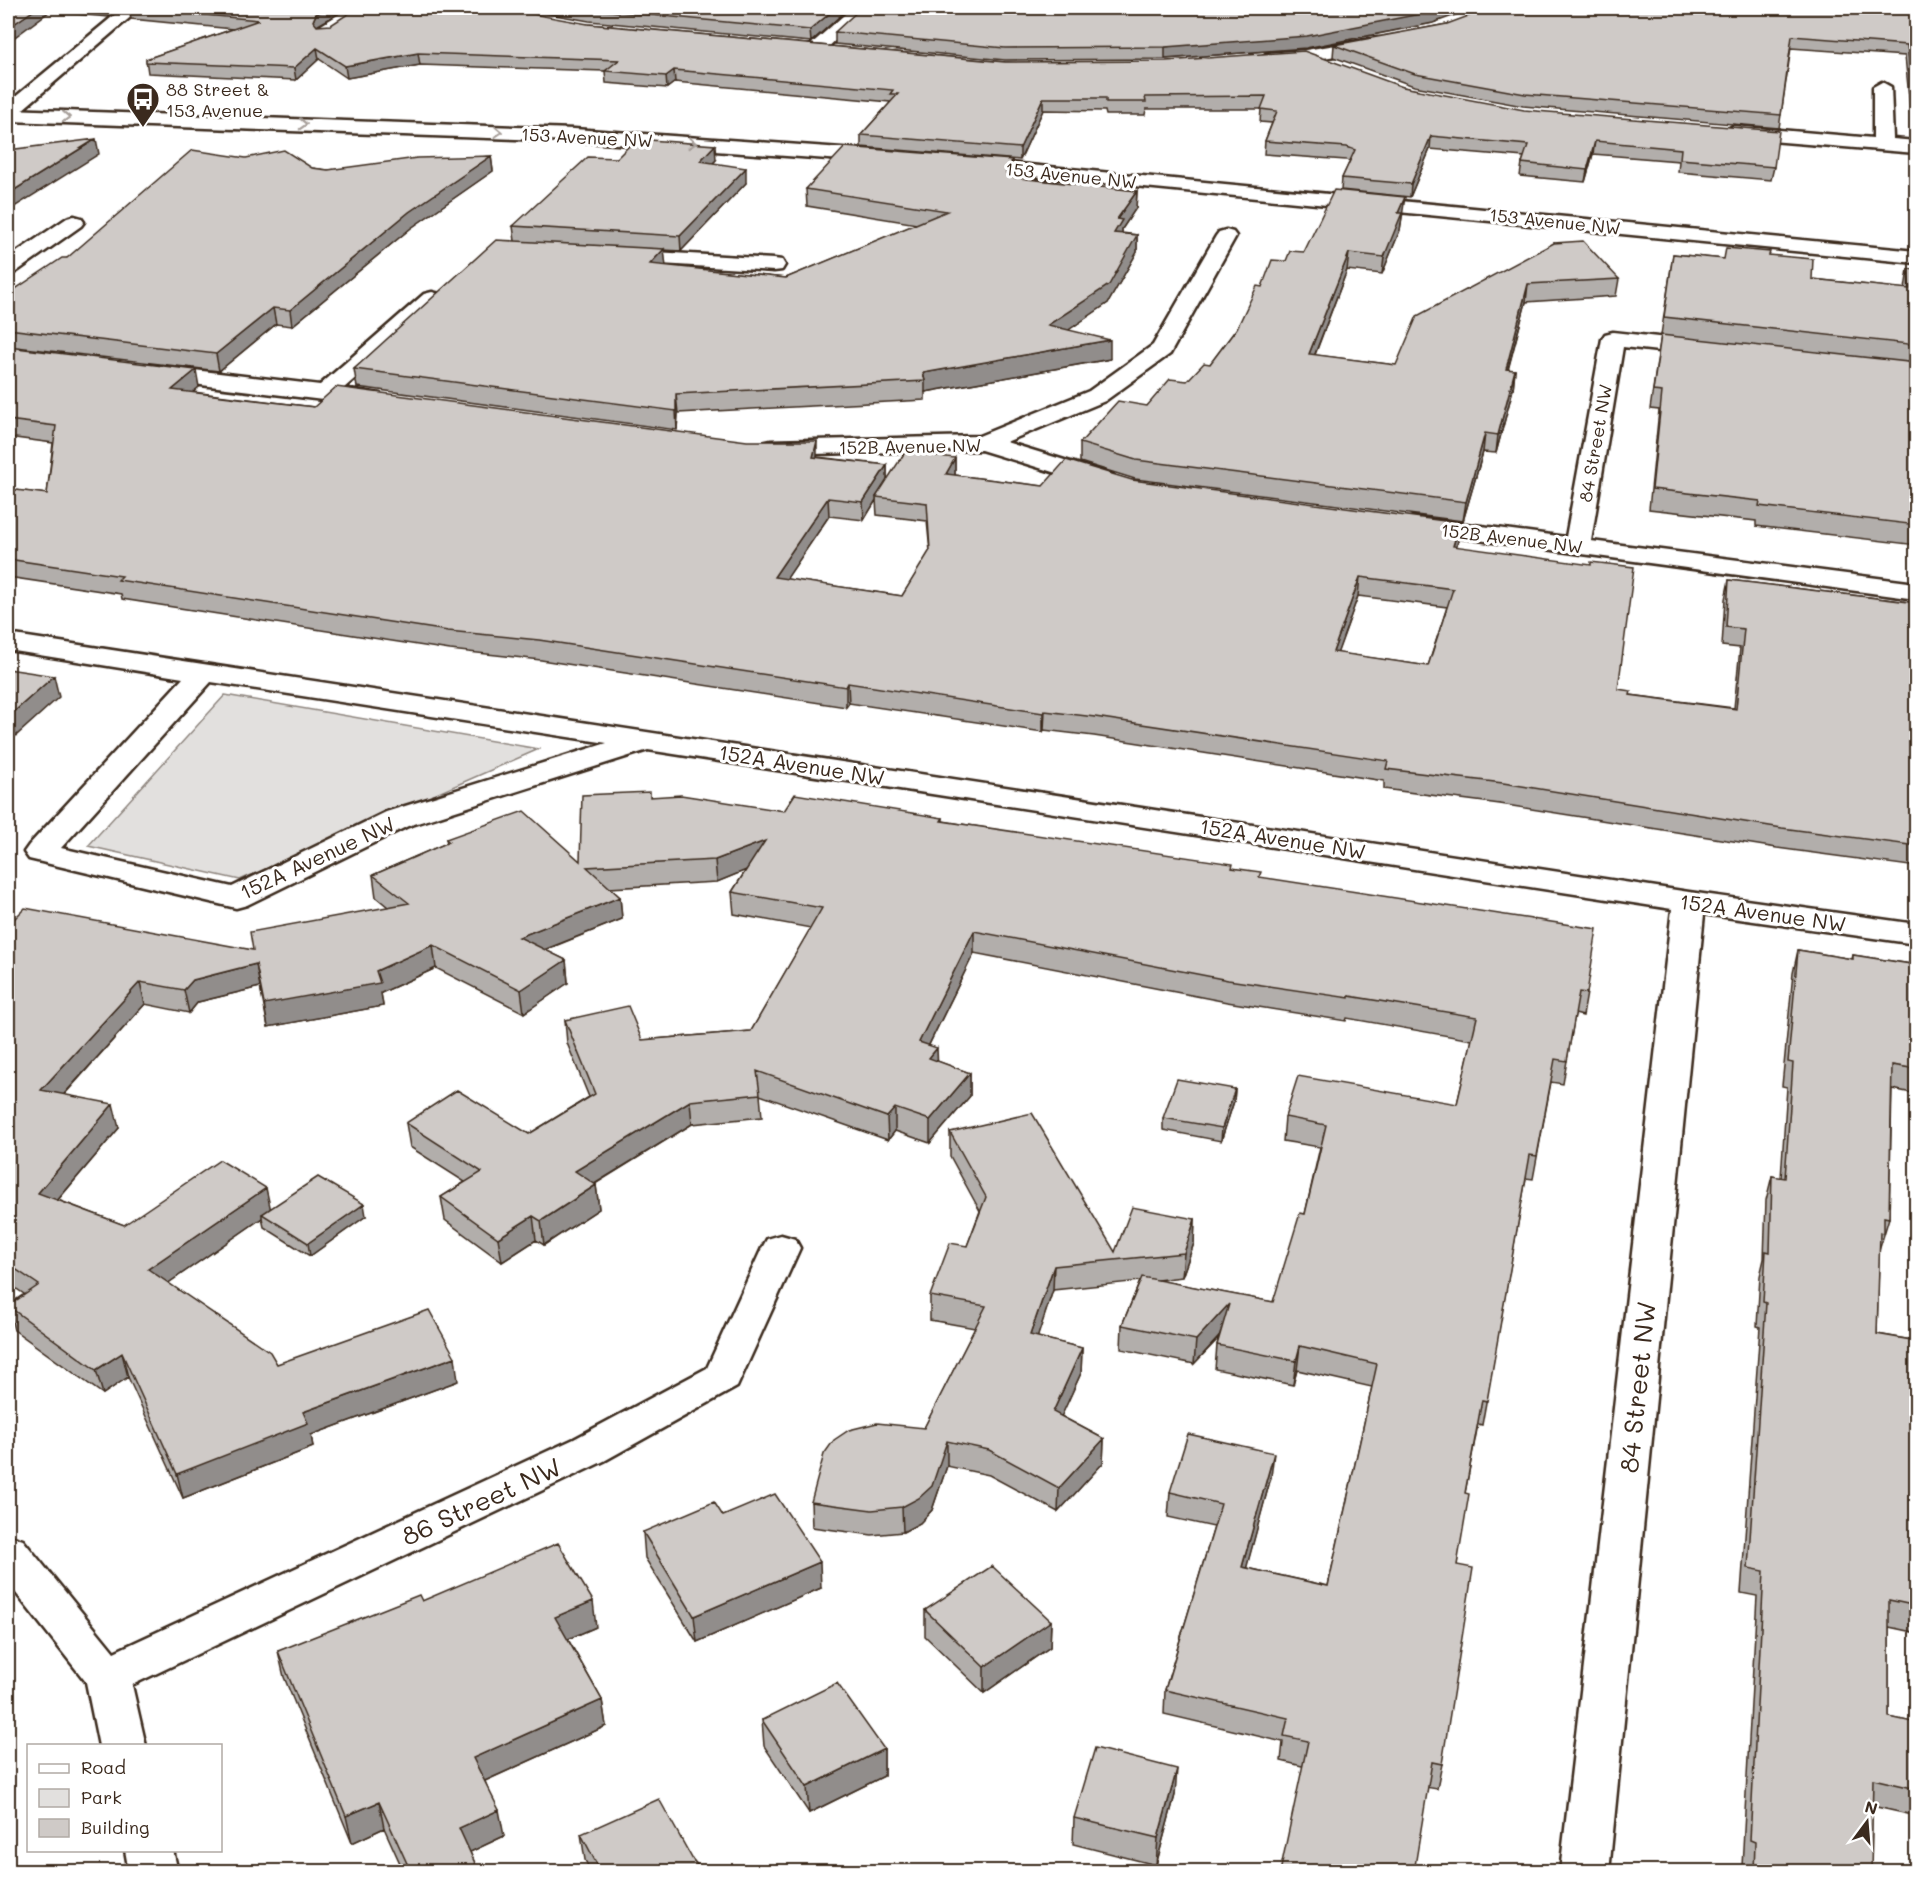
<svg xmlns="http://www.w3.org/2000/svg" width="1924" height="1879" font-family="Mali,sans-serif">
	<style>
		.green { fill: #e2e0de; stroke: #8e857e; stroke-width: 1.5 }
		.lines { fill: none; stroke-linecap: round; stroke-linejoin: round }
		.minor-casing { stroke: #3b2a1e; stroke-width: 5 }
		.tertiary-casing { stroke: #3b2a1e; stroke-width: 5 }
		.secondary-casing { stroke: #3b2a1e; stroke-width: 5 }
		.minor { fill: #fff; fill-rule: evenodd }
		.tertiary { fill: #fff; fill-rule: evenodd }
		.secondary { fill: #fff; fill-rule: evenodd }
		.wall { fill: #b2aeab; stroke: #3b2a1e; stroke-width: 1.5; fill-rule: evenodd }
		.shaded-wall { fill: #918d8b; stroke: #3b2a1e; stroke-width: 1.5 }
		.building { fill: #cfcac7; stroke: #3b2a1e; stroke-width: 1.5; fill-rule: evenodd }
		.oneway { stroke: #a79f9a }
		.labels { text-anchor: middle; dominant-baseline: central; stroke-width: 6; stroke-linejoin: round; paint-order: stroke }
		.far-poi-label { font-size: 18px; fill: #3b2a1e; stroke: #fff; text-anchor: start }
		.far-street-label { font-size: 18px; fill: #3b2a1e; stroke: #fff }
		.street-label { font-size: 21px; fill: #3b2a1e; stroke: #fff }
		.near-street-label { font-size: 26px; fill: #3b2a1e; stroke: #fff }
	</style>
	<rect width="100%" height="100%" fill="#fff"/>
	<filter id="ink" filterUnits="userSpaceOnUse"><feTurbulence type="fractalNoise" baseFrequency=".0167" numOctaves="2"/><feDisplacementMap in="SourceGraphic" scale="12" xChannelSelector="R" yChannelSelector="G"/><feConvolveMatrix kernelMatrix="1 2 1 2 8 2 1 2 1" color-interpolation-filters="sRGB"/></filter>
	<g filter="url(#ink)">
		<!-- green -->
		<path class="green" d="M225 695 539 749 240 880 88 846Z"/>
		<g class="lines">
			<defs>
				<path id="minor" d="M852 8H869L820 55H808L805 51 808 47Z
					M1882 82 1891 87 1893 139 1916 141V153L1733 138 1723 132 1733 126 1873 138V87Z
					M74 216 81 218 84 222 81 226 16 272 8 273V258L67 218Z
					M1226 230 1233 232 1236 236 1170 354 1105 401 1006 442 1113 475 1117 480 1113 485 1104 488 1095 485 981 450 771 455 762 453 759 448 762 443 771 441 979 436 1089 391 1153 345 1216 236 1219 232Z
					M620 250 774 259 782 260 785 265 782 270 774 271 612 261 609 256 612 251Z
					M432 292 440 294 443 299 440 304 344 388 380 394 384 399 380 404 372 406 152 379 144 377 140 372 144 367 152 365 320 385 424 294Z
					M1613 332 1703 342 1711 344 1714 349 1711 354 1703 356 1623 347 1591 541 1916 583V599L1404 530 1400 525 1404 520 1413 517 1566 537 1602 339 1605 334Z
					M8 634 1689 892 1916 924V944L1704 914 1609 1872H1560L1672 909 648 750 408 826 247 905 236 908 29 859 24 852 29 845 183 678 8 650ZM211 682 607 743 386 812 232 887 61 848Z
					M781 1235 795 1239 800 1248 737 1387 604 1461 132 1685 146 1746H99L86 1682 8 1583V1535L23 1540 114 1652 574 1439 707 1368 762 1248 767 1239Z
					M125 1850H173L178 1872H129Z"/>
				<path id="tertiary" d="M123 8H141L15 116 8 117V103Z
					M1377 38 1383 39 1386 43 1383 47C1365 51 1268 71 1259 58L1268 53 1306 50Z"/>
				<path id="secondary" d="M8 109 574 129 884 151 894 157 884 163 574 141 8 121Z
					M968 159 1916 251V263L961 169 958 165Z"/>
			</defs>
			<!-- minor casing -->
			<use href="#minor" class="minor-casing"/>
			<!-- tertiary casing -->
			<use href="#tertiary" class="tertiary-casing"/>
			<!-- secondary casing -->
			<use href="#secondary" class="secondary-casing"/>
			<!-- minor -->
			<use href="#minor" class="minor"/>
			<!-- tertiary -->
			<use href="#tertiary" class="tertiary"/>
			<!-- secondary -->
			<use href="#secondary" class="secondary"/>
		</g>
		<!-- wall -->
		<path class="wall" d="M8 8H121L109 17Z
			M129 8H348L318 26 588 24 1005 62 1403 87 1774 167 1771 180 1678 172 1679 161 1593 154 1585 182 1520 176 1522 163 1524 157 1430 149 1410 197 1341 190 1342 178 1350 161 1346 160 1264 154 1265 141 1272 123 1260 122 1261 109H1146L1145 115H1106L1105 111 1043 110 1020 160 861 147V135L890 103V102L675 82 667 88 606 83 605 71 420 65 347 78 319 59 296 80 148 73 146 59 233 29 131 19Z
			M516 8H849L811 42 589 21Z
			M1917 8V140L1913 139 1905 56 1791 48 1779 128 1523 106 1414 86 1333 57 1334 45 1447 24Z
			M1433 23 1306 48 1165 59 1005 60 835 44V32Z
			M1917 149V169L1915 155Z
			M491 156 493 171 411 228 292 326 276 324 219 371 8 346V294L67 258 312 168 328 170Z
			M617 158 716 160 713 163 746 183 681 251 664 250 665 266 786 278 917 224 807 206 806 189 1011 177 1137 191 1136 208 1122 229V233L1137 235V252L1108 303 1068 330 1110 359 925 392V400L678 413 677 430 357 387 354 369 515 241 513 226Z
			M1403 214 1402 217 1400 230 1382 274 1347 270 1315 355 1396 365 1554 243 1619 279 1616 296 1526 302 1508 370H1515L1513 389 1496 453 1483 452 1463 521 1135 479 1080 462V443L1147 406 1187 381 1210 364 1237 328 1262 287 1286 261 1304 252Z
			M1673 254 1724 259 1769 255 1812 279 1905 289 1908 269 1917 270V545L1756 526V521L1649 509 1659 410 1650 409Z
			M8 347 199 387 193 392 314 407 817 457 887 465V480L955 458V475L1043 486 1132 480 1458 541 1456 547 1618 689 1630 695 1734 708 1740 648 1722 646 1725 599 1729 580 1917 603V867L1777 848 1500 804 1384 789V781L1094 736 1044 730 1043 732 849 703 846 707 541 660 450 650 122 599 121 594 8 577V489L47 494 53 443 8 437ZM876 500 877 515 927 521 930 552 902 596 786 579 829 516 864 520ZM1358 596 1447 607 1428 666 1337 653Z
			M651 797 784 811 943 818V821L1233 868 1587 993 1583 1016 1575 1014 1563 1084 1551 1082 1533 1179 1526 1178 1482 1425 1478 1424 1465 1493 1457 1565 1442 1764 1437 1789 1302 1766 1281 1761 1283 1742 1164 1714 1165 1690 1214 1527 1168 1517 1170 1492 1271 1477 1246 1568 1328 1586 1372 1387 1297 1370 1293 1385 1215 1369 1217 1345 1219 1338 1194 1364 1121 1349 1122 1325 1140 1281 1053 1290 1037 1337 1082 1348 1081 1373 1061 1416 1104 1439 1103 1463 1058 1512 989 1475 947 1466 932 1510 920 1523 903 1532 872 1535 812 1527 811 1502 924 1428 975 1328 930 1320V1296L967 1246 980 1211 950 1156V1132L1115 1252 1195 1219 1194 1243 1182 1277 1157 1280 1273 1302 1305 1214 1320 1147 1283 1141 1285 1117 1457 1104 1472 1040 1347 1018 1346 1021 1227 1002 974 953 929 1045 937 1061 970 1073V1096L930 1143 895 1131 888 1140 760 1095 762 1117 692 1124 595 1184 596 1185 599 1209 544 1245 536 1240 502 1262 445 1220 441 1197 465 1182 410 1147 406 1123 529 1134 589 1097 567 1043 565 1020 642 1040 751 1031 811 928 734 914 732 892 746 870 717 882 610 888 620 897 622 919 545 950 566 960 568 983 524 1013 436 968 381 993 383 1006 268 1027 260 987 198 1002 189 1013 145 1004 64 1095 119 1128 58 1200 124 1225 270 1209 366 1216 310 1256 264 1227 262 1218 168 1283 277 1364 458 1381 311 1435 313 1447 183 1498 128 1377 103 1394 14 1330 8 1305 24 1294 8 1283V921L10 923 253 950 388 907 376 897 373 875 447 843 446 839 580 861Z
			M1798 950 1852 959 1853 955 1917 965V1094L1892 1089 1889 1218 1879 1251 1877 1334 1917 1341V1633L1889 1627V1717L1917 1723V1816L1872 1806 1871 1872H1747L1748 1867 1742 1866 1757 1596 1741 1593 1760 1327 1757 1326 1760 1276 1764 1259 1766 1200 1772 1176 1781 1178 1787 1087 1782 1086 1793 973Z
			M1235 1089 1234 1101 1221 1141 1163 1130V1118Z
			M723 1516 821 1588 697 1642 645 1558 643 1532Z
			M925 1610 1051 1621 1050 1647 984 1693 925 1636Z
			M596 1627 568 1639 602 1700 606 1726 485 1781 504 1836 470 1852 479 1872H404L384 1828 352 1843 284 1677 278 1651Z
			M762 1720 884 1749V1776L809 1813 764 1746Z
			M1175 1795 1156 1865 1073 1844 1074 1818Z
			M581 1834 693 1860 703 1872H591L585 1860Z"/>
		<!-- shaded-wall -->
		<path class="shaded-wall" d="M37 8H50V11L8 42V28Z
			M107 8H121L109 17Z
			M327 8H348L318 25 314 32 313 21 316 14Z
			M836 8H849L811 42 810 30Z
			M1445 8H1475L1433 23 1306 48 1165 59V47Z
			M317 48 319 59 296 80 294 68Z
			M418 53 420 65 347 78 345 66Z
			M674 70 675 82 667 88 666 76Z
			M1043 98V110L1020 160V148Z
			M1431 136 1430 149 1410 197 1411 184Z
			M96 139 99 154 8 211V194Z
			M1595 141 1593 154 1585 182 1587 170Z
			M715 145 716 160 701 175 700 161Z
			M491 156 493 171 411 228 292 326 290 310 409 212Z
			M1012 160 1011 191 1006 173Z
			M746 168V183L681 251 680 236Z
			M1137 191 1136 208 1122 229V237L1114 233 1117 219Z
			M1405 197 1400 230 1382 274 1384 257 1398 213Z
			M1137 235V252L1108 303 1048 344V325Z
			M664 249 666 267 650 264Z
			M1349 253 1347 270 1308 372 1309 354Z
			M1528 284 1526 302 1503 387 1506 369Z
			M273 308 276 324 219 371 216 354Z
			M1110 340V359L925 392V381L923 373Z
			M196 370 199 387 175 407 172 390Z
			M1515 370 1513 389 1496 453 1498 435Z
			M676 394 678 413 677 430 676 411Z
			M1485 433 1483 452 1463 521 1466 502Z
			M817 441V459L813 457Z
			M955 458V476L946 474Z
			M887 465V483L876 497V500L864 520 863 502Z
			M828 498 829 516 775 596 774 577Z
			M1460 523 1458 541 1451 565 1453 546Z
			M1360 577 1358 596 1331 671 1333 652Z
			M54 676 59 697 8 743V717Z
			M848 683 849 703 846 707V687Z
			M1045 711 1044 730 1043 732V713Z
			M765 841 766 862 717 882 715 860Z
			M620 897 622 919 521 959 519 937Z
			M974 931V953L919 1065V1042Z
			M433 945 436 968 381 993 383 1006 268 1027 264 1004 376 971Z
			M566 960 568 983 524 1013 521 990Z
			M256 964 260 987 198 1002 189 1013 184 990 193 980Z
			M140 982 145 1004 47 1113 41 1090Z
			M937 1048 938 1071 929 1058Z
			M970 1073V1096L930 1143V1120Z
			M1235 1089 1234 1101 1221 1141 1222 1128Z
			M690 1101 692 1124 578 1194 575 1171Z
			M113 1104 119 1128 44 1216 38 1193Z
			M895 1108V1131L888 1140 887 1117Z
			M596 1185 599 1209 544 1245 541 1221Z
			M266 1188 271 1211 262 1214V1218L154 1293 148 1269Z
			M364 1204 366 1216 310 1256 308 1243Z
			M533 1216 536 1240 502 1262 498 1238Z
			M1195 1219 1194 1243 1182 1277 1184 1253Z
			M1054 1266 1053 1290 1030 1360V1335Z
			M1229 1304 1227 1328 1194 1364 1196 1340Z
			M1300 1346 1297 1370 1293 1385 1296 1361Z
			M1082 1348 1081 1373 1052 1437 1053 1412Z
			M122 1353 128 1377 103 1394 96 1370Z
			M455 1357 458 1381 311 1435 313 1447 183 1498 177 1474 303 1412Z
			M1104 1439 1103 1463 1058 1512 1059 1488Z
			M947 1441V1466L932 1510 920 1523 903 1532 902 1507Z
			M1274 1453 1271 1477 1240 1592 1242 1567Z
			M820 1562 821 1588 697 1642 694 1616Z
			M593 1601 596 1627 559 1643 555 1617Z
			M1051 1621 1050 1647 984 1693V1667Z
			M602 1700 606 1726 478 1784 473 1758Z
			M884 1749V1776L809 1813 807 1787Z
			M1177 1769 1175 1795 1156 1865 1158 1838Z
			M379 1802 384 1828 352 1843 346 1816Z
			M499 1810 504 1836 464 1855 459 1828Z"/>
		<!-- building -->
		<path class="building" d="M8 8H37L8 28Z
			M129 8H327L316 14 313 21 317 26 331 25 357 8H499L588 24 1005 62 1166 61 1304 51 1403 87 1524 110 1779 131 1774 167 1680 159 1681 149 1595 141 1587 170 1522 163 1528 145 1431 136 1411 184 1342 178 1355 150 1347 147 1265 141 1277 111 1261 109 1266 96 1145 97 1146 102H1106V98H1043L1020 148 861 135 898 94H890L893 90 674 70 666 76 605 71 619 60 418 53 345 66 317 48 294 68 146 62V59L259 20Z
			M578 8H836L810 30 588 9Z
			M861 8H1445L1435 11 1307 36 1165 47 1005 48 835 32Z
			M1490 8H1917V126L1907 45 1792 36 1781 115 1525 94 1415 74 1334 45 1447 24Z
			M96 139 8 194V150Z
			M636 139 715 145 700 161 746 168 680 236 513 226 588 157 617 158Z
			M845 147 1012 160 1006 173 1011 174 1009 177 1137 191 1117 219 1122 220 1114 233 1137 235 1109 285 1048 325 1110 340 923 373 925 381 676 394V411L354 369 496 240 664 249 650 264 786 278 947 211 806 189Z
			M192 150 246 158 284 150 312 168 328 170 417 158 491 156 409 212 290 310 273 308 216 354 8 329V294L62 258H67Z
			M1334 190 1405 197 1398 213H1402L1384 257 1349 253 1309 354 1396 365 1417 316 1554 243 1583 241 1619 279 1528 284 1506 369 1515 370 1498 435 1485 433 1466 502 1136 460 1080 443 1118 401 1147 406 1170 379 1187 381 1204 363 1210 364 1237 328 1257 286 1262 287 1272 260 1286 261 1290 251 1304 252Z
			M1726 248 1770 252 1769 255 1813 259 1812 279 1909 289 1908 269 1917 270V345L1664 317 1673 254 1724 259Z
			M1661 335 1917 363V525L1759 506 1760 501 1652 489 1662 392 1653 391Z
			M8 347 196 370 172 390 314 407 336 387 747 441H817L813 457 887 465 863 502 828 498 774 577 902 596 930 550 927 503 876 497 905 452 955 458 946 474 1043 486 1066 460 1132 480 1460 523 1453 546 1591 565V562L1634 567 1618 689 1631 691 1630 695 1736 709 1744 629 1726 627 1729 580 1917 603V846L1782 828 1503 783 1386 769 1388 761 1095 717 1045 711 1043 713 848 683 846 687 539 640 448 631 118 580 122 576 8 559V489L47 494 56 426 8 420ZM1360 577 1453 589 1428 666 1333 652Z
			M8 669 54 676 8 717Z
			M650 792V797L681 795 784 811 795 794 943 818 941 821 1233 864 1232 868 1261 872 1259 877 1597 929 1587 993 1579 992 1567 1061 1555 1059 1537 1156 1530 1155 1487 1401 1482 1400 1465 1493 1469 1494 1457 1565 1473 1568 1442 1764 1432 1762 1414 1872H1280L1308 1741 1284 1736 1288 1718 1165 1690 1221 1504 1170 1492 1188 1434 1274 1453 1242 1567 1328 1586 1377 1364 1300 1346 1296 1361 1217 1345 1229 1304 1196 1340 1122 1325 1142 1277 1273 1302 1300 1213 1305 1214 1326 1125 1285 1117 1298 1076 1457 1104 1477 1017 1349 996V998L1228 980 974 931 919 1042 937 1048 929 1058 970 1073 930 1120 895 1108 887 1117 757 1071 760 1094 690 1101 575 1171 596 1185 541 1221 533 1216 498 1238 441 1197 482 1172 406 1123 457 1090 529 1134 595 1094 565 1020 628 1006 642 1040 751 1031 822 908 732 892 765 841 715 860 587 867 620 897 519 937 566 960 521 990 433 945 376 971 380 983 264 1004 256 964 193 980 184 990 140 982 41 1090 113 1104 38 1193 124 1225 220 1160 266 1188 148 1269 270 1352 277 1364 429 1310 455 1357 303 1412 308 1423 177 1474 122 1353 96 1370 8 1306 39 1285 8 1264V921L10 923 25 908 253 950 250 932 409 903 373 875 449 842 446 839 524 811 580 861 582 795Z
			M1798 950 1853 959V955L1917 965V1069L1892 1065 1889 1218 1884 1217V1233L1880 1232 1877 1334 1917 1341V1606L1889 1600V1717L1917 1723V1789L1873 1779 1871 1872H1754L1755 1842 1750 1840 1764 1571 1748 1568 1766 1303 1763 1302 1766 1251 1770 1252 1772 1176 1785 1178 1793 1063 1788 1062Z
			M1177 1079 1235 1089 1222 1128 1163 1118Z
			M1032 1113 1115 1252 1132 1207 1195 1219 1184 1253 1054 1266 1030 1335 1082 1348 1053 1412 1104 1439 1059 1488 989 1450 947 1441 932 1486 919 1498 902 1507 872 1510 811 1502 824 1454 834 1440 849 1430 877 1423 924 1428 986 1306 930 1296 950 1243 967 1246 986 1197 950 1132Z
			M318 1177 364 1204 308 1243 262 1214Z
			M775 1494 820 1562 694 1616 643 1532 714 1502 723 1516Z
			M558 1543 593 1601 555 1617 602 1700 473 1758 499 1810 459 1828 479 1872H407L410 1870 379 1802 346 1816 278 1651 419 1595 422 1601Z
			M992 1566 1051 1621 984 1667 925 1610Z
			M837 1683 884 1749 807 1787 762 1720Z
			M1095 1748 1177 1769 1158 1838 1074 1818Z
			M659 1799 693 1860 703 1872H601L581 1834Z"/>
		<!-- one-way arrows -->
		<defs><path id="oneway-chevron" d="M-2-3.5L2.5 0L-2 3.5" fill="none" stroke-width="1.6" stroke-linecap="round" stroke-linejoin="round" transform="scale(1.5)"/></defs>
		<g class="oneway">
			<use href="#oneway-chevron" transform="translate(66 117) rotate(2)"/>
			<use href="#oneway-chevron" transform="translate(303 124) rotate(2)"/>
			<use href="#oneway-chevron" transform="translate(498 132) rotate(3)"/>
			<use href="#oneway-chevron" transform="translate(692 143) rotate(4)"/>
		</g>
	</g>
	<!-- icons -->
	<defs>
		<symbol id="bus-pin" viewBox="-11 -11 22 30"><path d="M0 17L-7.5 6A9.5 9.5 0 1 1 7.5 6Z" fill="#3b2a1e" stroke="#fff"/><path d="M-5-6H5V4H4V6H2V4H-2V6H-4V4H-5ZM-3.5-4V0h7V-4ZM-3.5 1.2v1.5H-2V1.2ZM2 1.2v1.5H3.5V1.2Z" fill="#fff"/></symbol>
	</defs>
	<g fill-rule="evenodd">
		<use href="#bus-pin" x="124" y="80" width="38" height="52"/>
	</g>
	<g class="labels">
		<!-- far-poi labels -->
		<g class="far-poi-label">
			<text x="166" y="89">88 Street &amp;<tspan x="166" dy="21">153 Avenue</tspan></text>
		</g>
		<!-- far-street labels -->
		<g class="far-street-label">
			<text transform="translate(587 137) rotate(3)">153 Avenue NW</text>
			<text transform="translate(1071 175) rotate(6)">153 Avenue NW</text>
			<text transform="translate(1555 221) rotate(6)">153 Avenue NW</text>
			<text transform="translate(1595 443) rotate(-80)">84 Street NW</text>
			<text transform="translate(910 446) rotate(-1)">152B Avenue NW</text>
			<text transform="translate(1512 538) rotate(7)">152B Avenue NW</text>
		</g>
		<!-- street labels -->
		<g class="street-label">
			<text transform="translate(802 764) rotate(9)">152A Avenue NW</text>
			<text transform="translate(1283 838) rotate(9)">152A Avenue NW</text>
			<text transform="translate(317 857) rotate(-25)">152A Avenue NW</text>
			<text transform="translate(1763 912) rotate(8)">152A Avenue NW</text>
		</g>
		<!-- near-street labels -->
		<g class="near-street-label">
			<text transform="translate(1637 1387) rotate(-84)">84 Street NW</text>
			<text transform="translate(481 1501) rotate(-25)">86 Street NW</text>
		</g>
	</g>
	<!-- margin -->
	<rect width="1924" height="1879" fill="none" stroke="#fff" stroke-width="30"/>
	<rect x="15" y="15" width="1894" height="1849" fill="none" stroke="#3b2a1e" stroke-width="2" filter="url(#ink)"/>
	<!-- legend -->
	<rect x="27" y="1744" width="195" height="108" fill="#ffffff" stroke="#b1aaa5" stroke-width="1.5"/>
	<rect x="39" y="1764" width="30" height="9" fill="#ffffff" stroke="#b1aaa5" stroke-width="1.5"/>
	<text x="81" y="1774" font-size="18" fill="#3b2a1e">Road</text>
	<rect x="39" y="1789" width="30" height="18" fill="#e2e0de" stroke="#b1aaa5" stroke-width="1.5"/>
	<text x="81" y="1804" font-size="18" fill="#3b2a1e">Park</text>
	<rect x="39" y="1819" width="30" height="18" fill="#cfcac7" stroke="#b1aaa5" stroke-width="1.5"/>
	<text x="81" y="1834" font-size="18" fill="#3b2a1e">Building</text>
	<!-- north arrow -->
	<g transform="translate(1867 1822) rotate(16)" stroke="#ffffff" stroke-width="4.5" paint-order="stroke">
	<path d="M0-4.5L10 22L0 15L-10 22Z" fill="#3b2a1e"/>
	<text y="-9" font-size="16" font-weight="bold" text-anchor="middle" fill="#3b2a1e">N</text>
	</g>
</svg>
